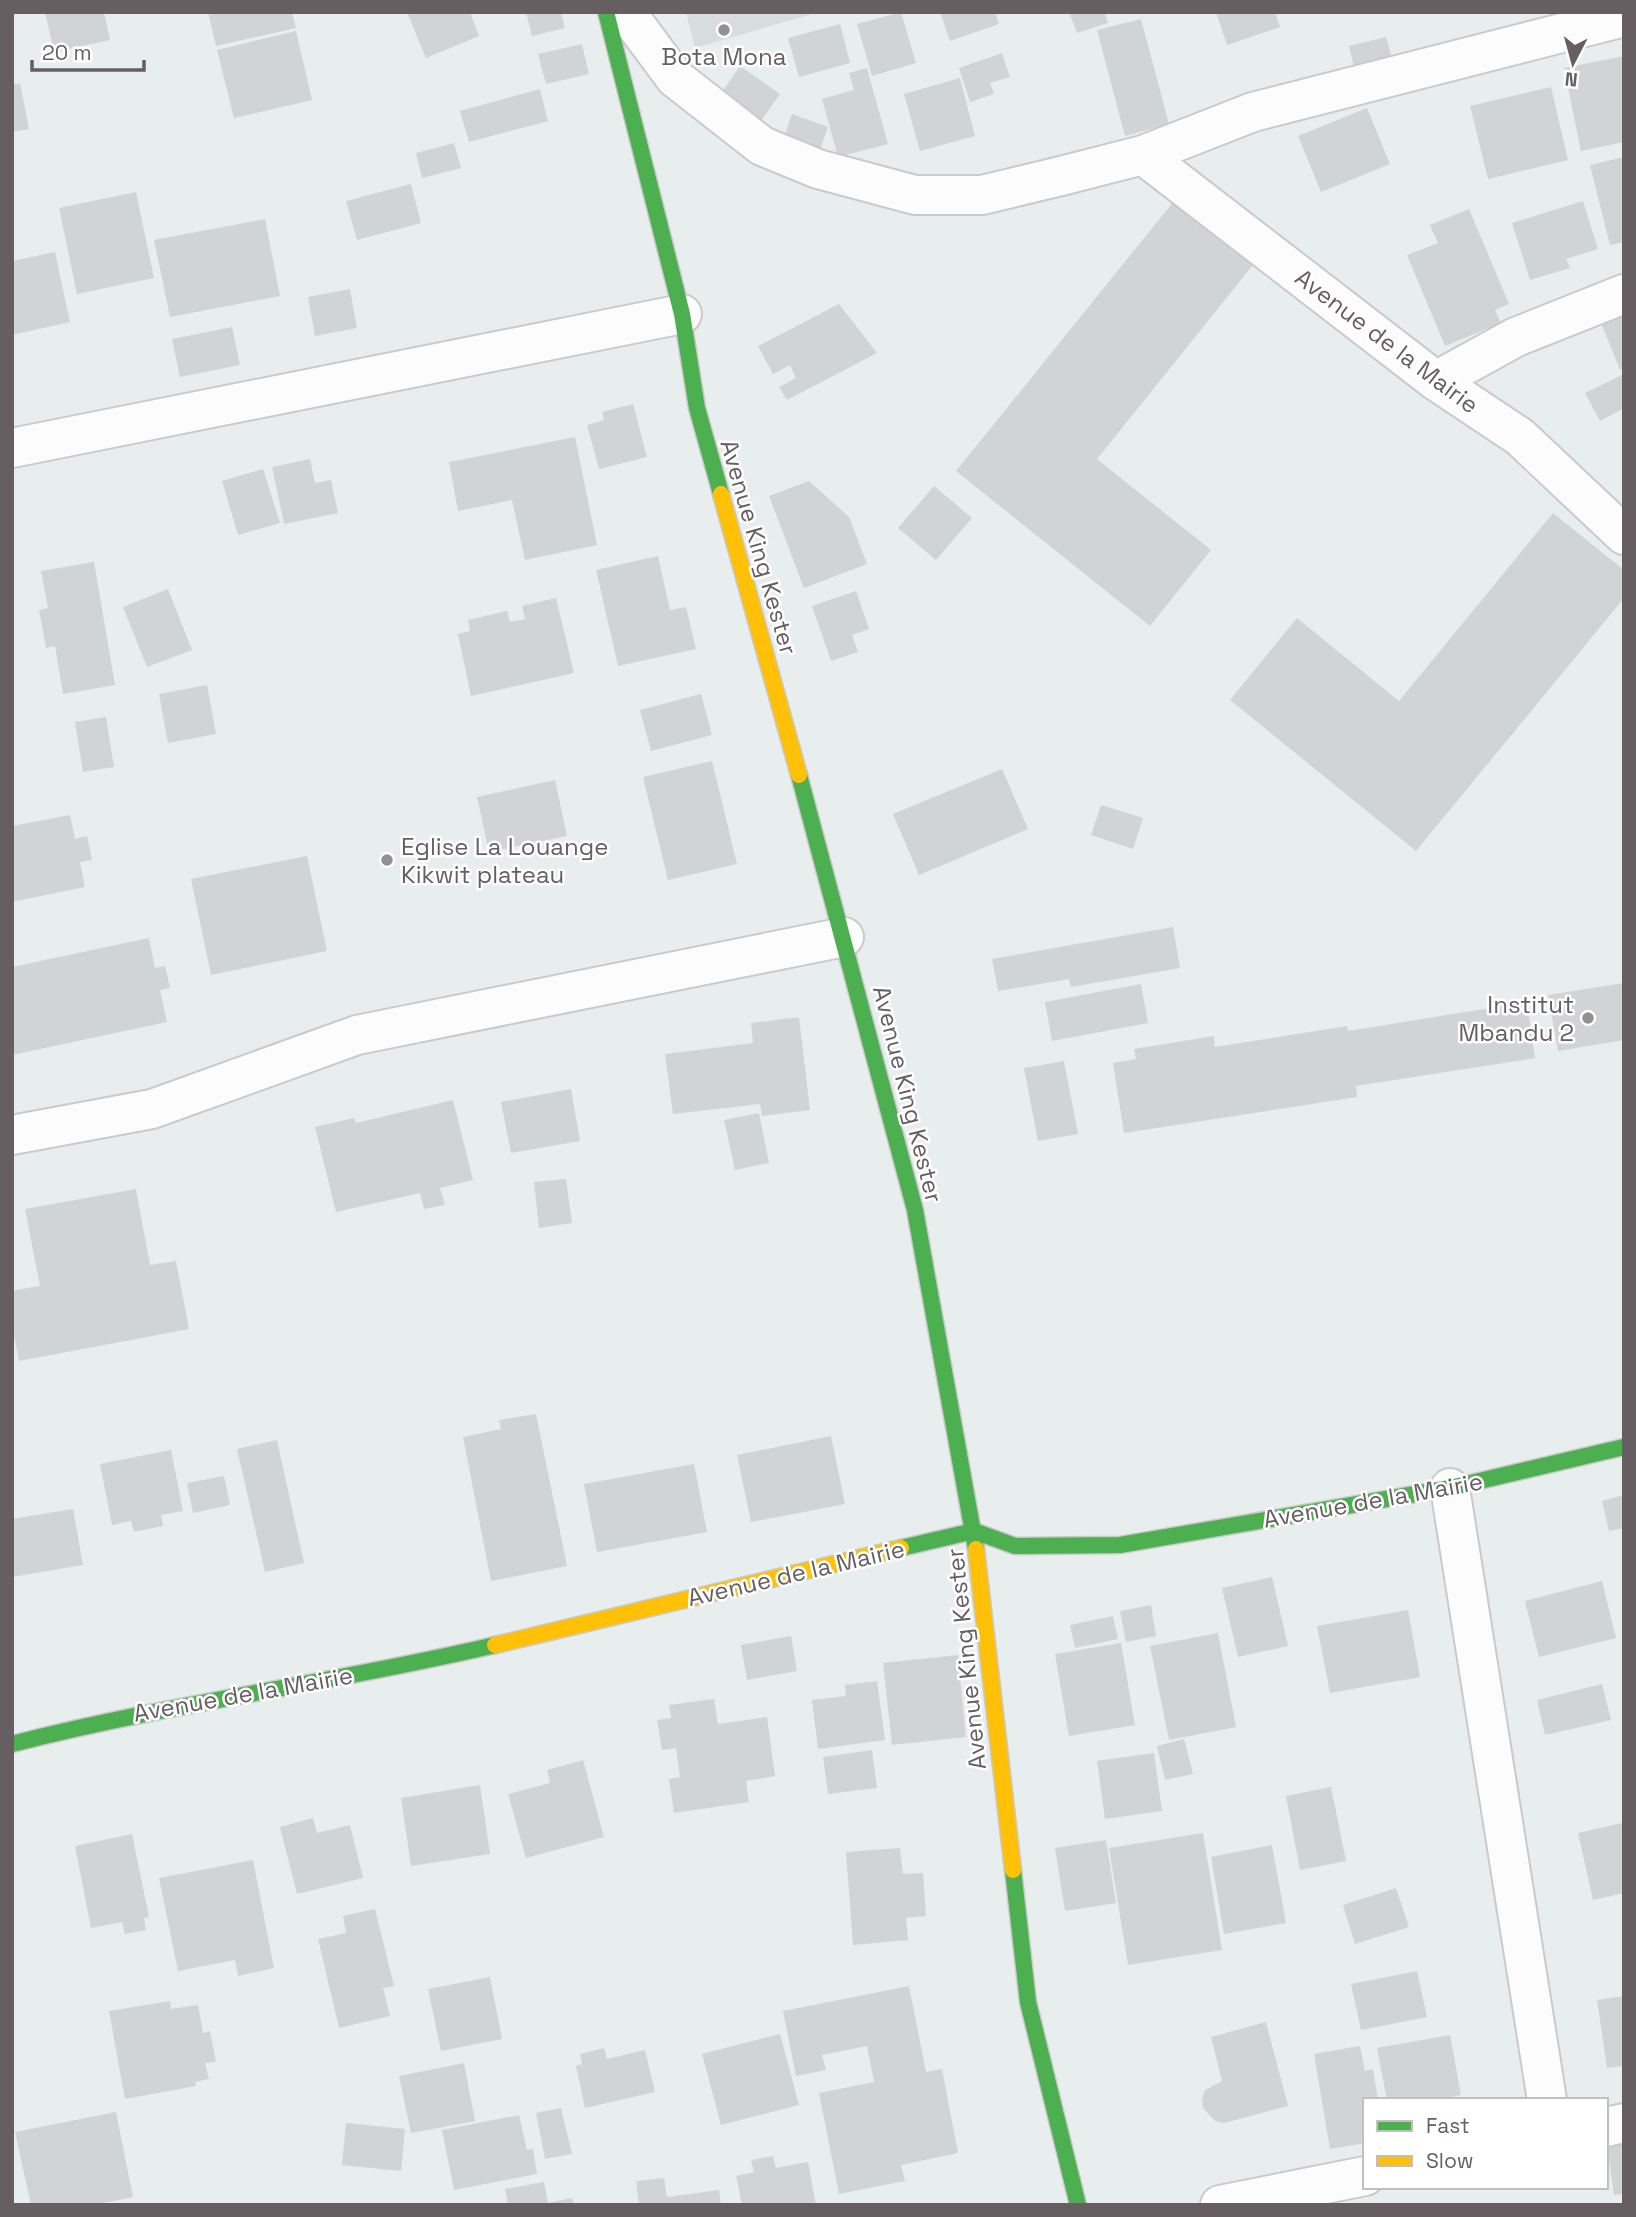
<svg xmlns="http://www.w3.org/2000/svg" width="1636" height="2217" font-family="'Space Grotesk',sans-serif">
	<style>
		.education { fill: #d7dddd }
		.building { fill: #d1d4d4 }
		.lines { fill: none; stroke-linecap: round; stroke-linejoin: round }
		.street-casing { stroke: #cacacb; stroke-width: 42 }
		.fast-casing { stroke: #c9c9c9; stroke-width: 19 }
		.slow-casing { stroke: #c9c9c9; stroke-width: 19 }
		.street { stroke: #fcfcfc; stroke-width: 38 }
		.fast { stroke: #4caf50; stroke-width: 16 }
		.slow { stroke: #ffc107; stroke-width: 16 }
		.poi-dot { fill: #949091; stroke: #fff; stroke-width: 2.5 }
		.labels { text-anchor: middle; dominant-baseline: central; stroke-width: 5; stroke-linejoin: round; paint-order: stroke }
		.poi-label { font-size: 24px; fill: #665e60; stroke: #fff }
		.street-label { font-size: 24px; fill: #665e60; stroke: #fff }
	</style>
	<rect width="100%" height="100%" fill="#e8eded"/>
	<!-- education -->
	<path class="education" d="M686 12H819L695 48Z"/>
	<!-- building -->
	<path class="building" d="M45 12H104L110 40 54 52Z
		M208 12H292L296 28 216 46Z
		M407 12H470L479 36 426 58Z
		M526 12H561L565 28 532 36Z
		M901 12 916 63 872 76 857 24Z
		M940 12H995L999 24 950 41Z
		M1069 12H1105L1108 23 1077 33Z
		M1216 12H1275L1280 27 1227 45Z
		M1141 19 1169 124 1125 136 1097 30Z
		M840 24 850 63 799 77 788 38Z
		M296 31 312 100 234 118 217 50Z
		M1386 37 1393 62 1355 72 1349 46Z
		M582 44 589 74 546 84 538 54Z
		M1002 53 1010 77 990 83 994 94 970 102 959 68Z
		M1624 56V142L1581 151 1564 68Z
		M740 66 780 94 761 121 721 93Z
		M867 68 888 144 838 157 822 99 854 90 849 73Z
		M960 78 975 136 920 151 904 94Z
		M20 83 29 129 12 132V85Z
		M1551 87 1568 160 1488 179 1470 106Z
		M540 89 548 121 469 142 460 111Z
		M1367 108 1390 164 1321 192 1298 136Z
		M792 114 828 127 818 155 782 142Z
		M454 143 461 168 422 178 416 153Z
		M1624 157V242L1610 245 1590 165Z
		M411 184 421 223 357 240 346 201Z
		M136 192 154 278 77 294 59 208Z
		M1174 201 1253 265 1097 459 1211 550 1150 626 956 471Z
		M1583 201 1598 249 1566 259 1570 268 1530 280 1512 223Z
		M1469 209 1509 304 1495 310 1501 323 1445 346 1407 255 1438 243 1430 225Z
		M265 219 280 296 170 317 154 240Z
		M55 252 70 322 12 335V261Z
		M350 289 357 328 315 336 308 297Z
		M839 304 877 353 787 400 779 387 796 378 790 365 773 374 758 346Z
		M1624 314V368L1620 370 1601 323Z
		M232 327 240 365 180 377 172 339Z
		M1624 374V408L1600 421 1585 393Z
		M633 404 647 457 599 469 587 425 604 420 602 412Z
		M575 437 597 545 525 560 512 500 458 511 449 462Z
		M310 459 315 483 331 480 338 513 284 524 272 467Z
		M263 469 280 523 238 535 222 481Z
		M809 481 849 517 867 564 804 588 769 496Z
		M934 486 972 518 936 560 898 528Z
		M1553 513 1624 570V598L1416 851 1230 700 1297 618 1399 701Z
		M658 556 670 610 686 607 696 649 618 666 596 570Z
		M94 562 115 685 63 694 55 646 46 648 39 610 48 608 41 571Z
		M168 589 192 650 147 667 123 607Z
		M856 591 869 629 852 635 858 652 831 661 812 606Z
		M556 598 574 673 471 696 458 634 470 631 468 620 507 611 510 622 525 619 522 606Z
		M207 685 216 734 168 743 159 694Z
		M701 694 712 735 651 751 640 710Z
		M106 717 114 767 83 772 75 722Z
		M712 761 737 864 668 880 643 777Z
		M1002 769 1028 829 919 875 893 814Z
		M555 780 567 836 489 852 477 797Z
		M1101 805 1143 818 1133 849 1091 835Z
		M70 815 75 839 87 836 92 860 80 862 85 887 12 902V826Z
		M307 856 327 951 211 975 191 879Z
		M1173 927 1180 968 1071 987 1069 979 998 991 992 959Z
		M149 938 155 968 165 966 170 988 160 990 167 1022 12 1055V967Z
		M1624 983V1040L1558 1051 1548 995Z
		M1141 984 1148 1023 1052 1041 1045 1002Z
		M1527 1002 1535 1058 1356 1086 1357 1097 1124 1133 1113 1063 1136 1059 1134 1049 1214 1036 1215 1047 1347 1026 1348 1031Z
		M799 1017 810 1110 762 1116 760 1104 673 1114 665 1054 753 1043 751 1023Z
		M1064 1061 1078 1134 1038 1141 1024 1068Z
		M571 1089 580 1141 511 1153 501 1102Z
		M453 1100 473 1180 440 1188 445 1205 424 1209 420 1193 336 1212 315 1127 354 1118 356 1123Z
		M759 1113 769 1163 735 1170 724 1120Z
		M566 1179 572 1223 539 1228 534 1182Z
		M136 1189 150 1265 176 1261 189 1329 19 1361 12 1324V1291L40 1286 25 1209Z
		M536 1414 567 1566 491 1581 463 1437 501 1429 499 1420Z
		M831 1436 845 1504 751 1522 737 1455Z
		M277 1440 304 1563 265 1572 237 1449Z
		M171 1450 183 1511 161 1515 163 1526 134 1532 131 1521 112 1525 100 1464Z
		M694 1464 707 1532 597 1552 584 1484Z
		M224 1476 230 1505 193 1513 187 1483Z
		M1624 1495V1528L1609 1531 1602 1501Z
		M73 1509 83 1565 12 1577V1519Z
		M1272 1577 1288 1646 1238 1657 1222 1588Z
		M1602 1581 1616 1638 1539 1657 1525 1601Z
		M1151 1605 1156 1636 1126 1642 1120 1611Z
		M1408 1610 1420 1677 1330 1693 1317 1626Z
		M1113 1616 1118 1639 1075 1648 1070 1625Z
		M1218 1633 1236 1727 1169 1740 1150 1646Z
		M791 1636 797 1671 747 1680 741 1645Z
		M1121 1643 1135 1725 1069 1736 1055 1654Z
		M958 1655 966 1737 892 1745 883 1663Z
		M877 1681 885 1740 818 1749 812 1700 846 1696 845 1685Z
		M1602 1684 1611 1720 1545 1735 1537 1700Z
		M714 1699 718 1724 767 1717 775 1776 746 1781 749 1802 674 1813 669 1779 680 1777 676 1748 662 1750 657 1720 671 1718 669 1705Z
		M1184 1739 1193 1774 1165 1780 1157 1746Z
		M872 1750 877 1788 828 1794 823 1757Z
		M1154 1753 1162 1811 1105 1819 1097 1761Z
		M583 1760 604 1837 526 1858 508 1794 550 1783 547 1770Z
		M480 1785 490 1854 411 1866 401 1798Z
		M1331 1787 1346 1861 1300 1870 1286 1796Z
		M313 1818 317 1833 350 1825 363 1878 297 1894 280 1827Z
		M1622 1823 1624 1893 1593 1900 1578 1833Z
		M1203 1833 1222 1950 1128 1965 1109 1848Z
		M132 1834 149 1917 144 1918 146 1930 125 1934 122 1922 91 1928 75 1846Z
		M1106 1840 1116 1903 1065 1911 1055 1848Z
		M1272 1845 1286 1923 1224 1934 1211 1857Z
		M900 1848 903 1874 923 1873 926 1916 906 1918 908 1940 853 1945 846 1852Z
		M253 1860 274 1968 238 1976 235 1960 178 1971 159 1878Z
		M1396 1888 1409 1927 1355 1944 1343 1905Z
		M375 1909 394 1986 383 1988 390 2016 339 2028 318 1939 346 1933 343 1916Z
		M1417 1971 1427 2017 1361 2030 1351 1984Z
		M490 1977 502 2039 441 2051 428 1989Z
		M909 1986 926 2072 942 2069 958 2153 901 2165 905 2181 839 2194 819 2093 874 2082 867 2046 822 2055 826 2070 796 2076 783 2011Z
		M1624 1996V2066L1607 2068 1597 2000Z
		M170 2001 171 2009 198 2005 203 2033 210 2031 216 2062 205 2063 209 2079 195 2082 196 2086 125 2099 109 2011Z
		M1266 2022 1288 2106 1224 2123 1215 2121 1203 2108 1202 2099 1205 2090 1222 2081 1211 2037Z
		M780 2034 799 2105 721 2125 702 2054Z
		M1450 2035 1461 2095 1434 2100H1387L1377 2048Z
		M1360 2046 1365 2071 1373 2069 1378 2100H1365V2143L1330 2149 1314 2054Z
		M604 2048 607 2059 645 2050 655 2092 585 2108 576 2066 582 2064 580 2054Z
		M464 2063 475 2121 411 2133 399 2076Z
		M561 2108 572 2154 545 2159 536 2113Z
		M116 2112 133 2197 94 2205H31L15 2132Z
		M519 2115 527 2150 533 2149 537 2174 454 2190 442 2130Z
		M346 2123 405 2129 401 2171 342 2165Z
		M1624 2138V2194L1614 2195 1606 2140Z
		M773 2156 776 2168 808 2162 816 2205H742L736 2176 754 2172 751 2160Z
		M664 2178 667 2197 719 2190 721 2205H639L636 2181Z
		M544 2182 548 2203 572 2198 574 2205H508L505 2189Z"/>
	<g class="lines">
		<defs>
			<path id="street" d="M626 12 675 78 762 146 818 169 915 195H982L1061 176 1143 155 1253 112 1624 17
				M1143 155 1436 381 1520 437 1624 535
				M1436 381 1516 337 1624 294
				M12 448 682 314
				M12 1135 152 1109 357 1035 844 937
				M1450 1488 1547 2100
				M1606 2127 1624 2123
				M1220 2205 1365 2176"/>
			<path id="fast" d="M606 12 682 314 697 408 721 494
				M799 775 915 1210 976 1549
				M901 1548 974 1531 1015 1546 1120 1545 1450 1488 1624 1447
				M12 1744C171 1703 335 1683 495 1645
				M1013 1870 1028 2002 1078 2205"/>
			<path id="slow" d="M721 494 799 775
				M976 1549 1013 1870
				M495 1645 901 1548"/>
		</defs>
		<!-- street casing -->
		<use href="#street" class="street-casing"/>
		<!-- fast casing -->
		<use href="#fast" class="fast-casing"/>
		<!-- slow casing -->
		<use href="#slow" class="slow-casing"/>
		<!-- street -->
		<use href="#street" class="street"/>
		<!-- fast -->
		<use href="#fast" class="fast"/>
		<!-- slow -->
		<use href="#slow" class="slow"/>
	</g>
	<!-- markers -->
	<g class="poi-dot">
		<circle cx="724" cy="30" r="7"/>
		<circle cx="387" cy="860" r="7"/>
		<circle cx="1588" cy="1018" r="7"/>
	</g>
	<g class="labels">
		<!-- poi labels -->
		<g class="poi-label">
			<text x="724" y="56">Bota Mona</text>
			<text x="401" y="846" text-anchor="start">Eglise La Louange<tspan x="401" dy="28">Kikwit plateau</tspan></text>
			<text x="1574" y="1004" text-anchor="end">Institut<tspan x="1574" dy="28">Mbandu 2</tspan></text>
		</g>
		<!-- street labels -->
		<g class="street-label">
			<text transform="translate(1387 341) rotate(37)">Avenue de la Mairie</text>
			<text transform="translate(759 547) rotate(74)">Avenue King Kester</text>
			<text transform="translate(908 1094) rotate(76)">Avenue King Kester</text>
			<text transform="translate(1373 1500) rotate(-10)">Avenue de la Mairie</text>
			<text transform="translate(796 1573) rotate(-13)">Avenue de la Mairie</text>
			<text transform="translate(966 1659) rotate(-96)">Avenue King Kester</text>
			<text transform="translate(243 1694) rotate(-10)">Avenue de la Mairie</text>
		</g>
	</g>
	<!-- border -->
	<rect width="1636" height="2217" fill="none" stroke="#665e60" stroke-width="28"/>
	<!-- legend -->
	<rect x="1363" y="2098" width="245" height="91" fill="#ffffff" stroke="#c2bfbf" stroke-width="2"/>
	<rect x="1377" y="2121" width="35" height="10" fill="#4caf50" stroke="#c2bfbf" stroke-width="2"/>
	<text x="1426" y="2133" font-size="21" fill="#665e60">Fast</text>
	<rect x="1377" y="2156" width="35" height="10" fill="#ffc107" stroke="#c2bfbf" stroke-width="2"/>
	<text x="1426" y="2168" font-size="21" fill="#665e60">Slow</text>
	<!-- north arrow -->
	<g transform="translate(1573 63) rotate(186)" stroke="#ffffff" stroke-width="5" paint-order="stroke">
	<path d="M0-5L12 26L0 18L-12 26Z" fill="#665e60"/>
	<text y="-10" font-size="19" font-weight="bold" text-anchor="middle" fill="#665e60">N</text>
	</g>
	<!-- scale -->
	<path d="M32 60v10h112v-10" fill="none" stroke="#665e60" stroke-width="3.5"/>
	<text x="42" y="60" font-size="21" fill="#665e60" stroke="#ffffff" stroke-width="5" paint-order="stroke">20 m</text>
</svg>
